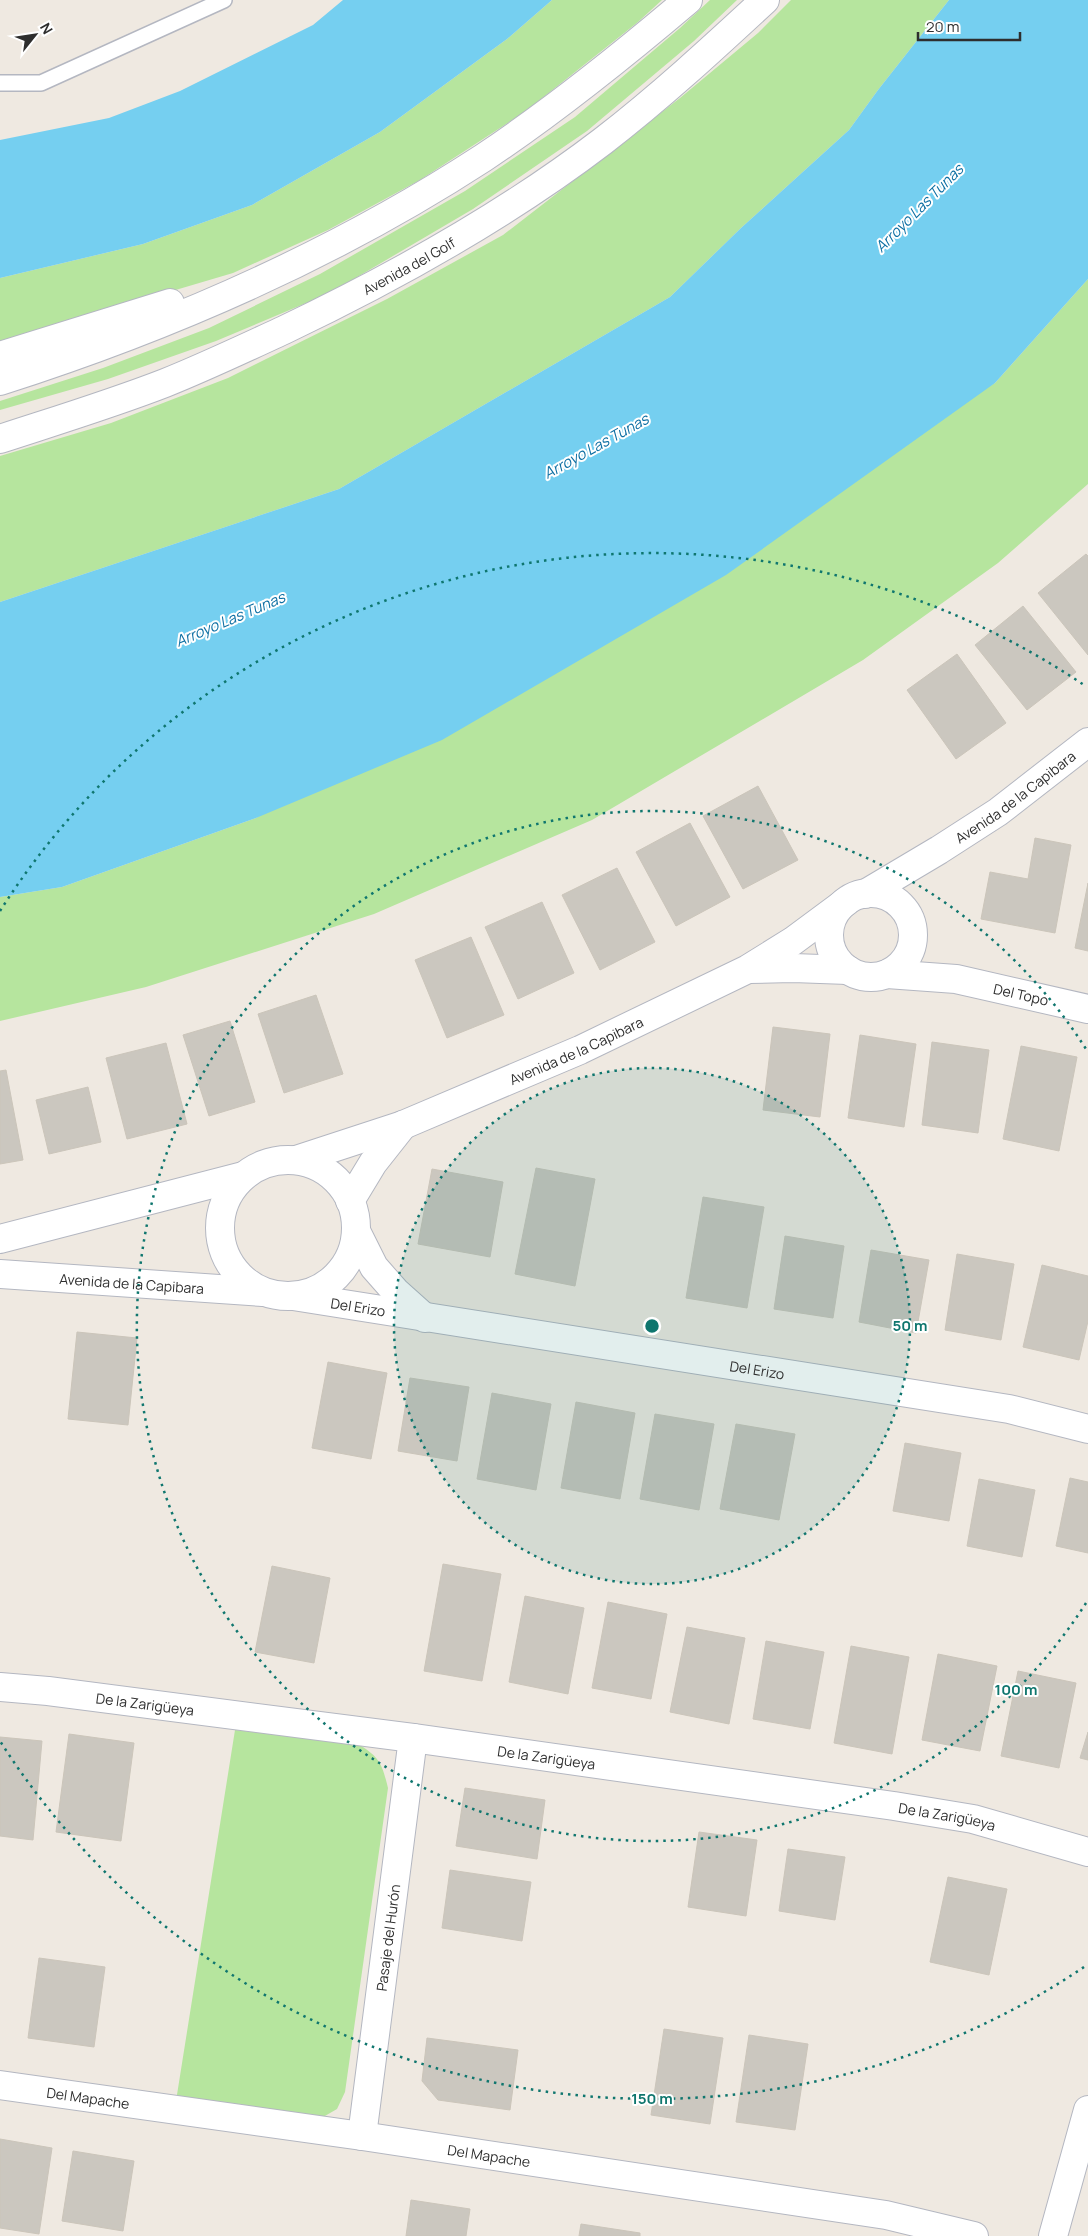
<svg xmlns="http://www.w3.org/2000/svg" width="1088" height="2236" font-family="Manrope,sans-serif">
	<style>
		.green { fill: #b6e59e }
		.water { fill: #75cff0 }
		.building { fill: #cbc7bf; stroke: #cbc5ba }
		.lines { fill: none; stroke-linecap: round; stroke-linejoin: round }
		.lane-casing { stroke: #b4b7c1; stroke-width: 18 }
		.street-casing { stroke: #b4b7c1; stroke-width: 30 }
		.secondary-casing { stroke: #b4b7c1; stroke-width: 30 }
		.lane { stroke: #fff; stroke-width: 15 }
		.street { stroke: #fff; stroke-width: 28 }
		.secondary { stroke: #fff; stroke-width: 28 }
		.ring { fill: none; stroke: #0f766e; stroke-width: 2.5; stroke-dasharray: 2.5 5 }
		.labels { text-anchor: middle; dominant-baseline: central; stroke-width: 4; stroke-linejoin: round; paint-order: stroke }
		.street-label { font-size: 14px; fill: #2e2e2e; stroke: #fff }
		.water-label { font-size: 15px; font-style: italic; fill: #0d6fa3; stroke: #fff }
		.centre { fill: #0f766e; stroke: #fff; stroke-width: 2.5 }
		.ring-label { font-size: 15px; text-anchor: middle; font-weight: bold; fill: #0f766e; stroke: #fff; stroke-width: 4; stroke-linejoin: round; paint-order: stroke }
	</style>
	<rect width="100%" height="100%" fill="#efe9e1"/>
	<!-- green -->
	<path class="green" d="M552 0H662L638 22 526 111 420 180 328 230 233 273 0 342V278L143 244 252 205 380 132 507 39Z
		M710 0H737L694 41 587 131 473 209 330 293 216 341 108 379 0 410V401L103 368 209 328 320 274 465 191 575 117 680 28Z
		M791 0H949L878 90 849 130 741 228 670 297 339 489 0 602V456L111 423 228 378 387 299 503 235 680 98 758 33Z
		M1088 279V484L998 563 863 660 592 820 374 914 146 987 0 1021V897L62 887 256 818 995 383Z
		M235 1730 356 1743C379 1756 382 1763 388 1788L345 2092 337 2109 318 2120 176 2101Z"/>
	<!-- water -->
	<path class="water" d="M343 0H552L507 39 380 132 252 205 143 244 0 278V140L109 118 180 91 313 25Z
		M949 0H1088V279L995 383 726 575 442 740 256 818 62 887 0 897V602L339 489 670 297 741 228 849 130 878 90Z"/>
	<!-- building -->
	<path class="building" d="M1086 554 1088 556V655L1038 593Z
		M1023 606 1076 672 1027 710 975 645Z
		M957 654 1006 723 956 759 907 690Z
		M758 786 798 860 743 889 703 816Z
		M690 823 730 897 676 926 636 852Z
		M1035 838 1071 845 1055 933 981 919 990 872 1028 879Z
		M617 868 655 942 600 970 562 895Z
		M1088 883V951L1075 948Z
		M542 902 574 973 518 999 485 927Z
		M471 937 504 1015 447 1038 415 960Z
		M316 995 343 1074 284 1093 258 1014Z
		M230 1021 255 1102 209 1116 183 1035Z
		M773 1027 830 1034 820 1117 763 1110Z
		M860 1035 916 1044 904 1127 848 1118Z
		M932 1042 989 1050 978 1133 922 1125Z
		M166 1043 187 1124 127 1139 106 1058Z
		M1021 1046 1077 1057 1059 1151 1003 1139Z
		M6 1070 23 1160 0 1164V1071Z
		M88 1087 101 1142 49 1154 36 1100Z
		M536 1168 595 1179 575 1286 515 1274Z
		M432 1169 503 1182 490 1257 418 1244Z
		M703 1197 764 1207 747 1308 686 1298Z
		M785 1236 844 1246 833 1318 774 1309Z
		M871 1250 929 1260 916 1333 859 1322Z
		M957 1254 1014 1264 1001 1340 945 1330Z
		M1042 1265 1088 1276V1321L1079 1360 1023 1347Z
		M77 1332 137 1338 128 1425 68 1419Z
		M328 1362 387 1373 371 1459 312 1448Z
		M410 1378 469 1387 457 1461 398 1451Z
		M492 1393 551 1404 536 1490 477 1479Z
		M576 1402 635 1413 620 1499 561 1488Z
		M655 1414 714 1424 699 1510 640 1499Z
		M736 1424 795 1434 779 1520 720 1509Z
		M905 1443 961 1453 949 1521 893 1511Z
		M1070 1478 1088 1482V1553L1056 1546Z
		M979 1479 1035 1490 1022 1557 967 1546Z
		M443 1564 501 1574 482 1681 424 1671Z
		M272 1566 330 1578 314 1663 255 1652Z
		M525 1596 584 1608 568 1694 509 1682Z
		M608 1602 667 1614 651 1699 592 1688Z
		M687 1627 745 1638 729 1724 670 1712Z
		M766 1641 824 1652 810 1729 753 1719Z
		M851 1646 909 1657 892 1754 834 1743Z
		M938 1654 997 1666 980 1751 922 1740Z
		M1018 1671 1076 1683 1059 1768 1001 1756Z
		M1088 1732V1760L1080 1758Z
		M69 1734 134 1743 121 1841 56 1832Z
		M0 1737 42 1741 33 1840 0 1836Z
		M465 1788 545 1800 537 1859 456 1846Z
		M699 1832 757 1840 746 1916 688 1907Z
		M788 1849 845 1857 835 1920 779 1911Z
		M450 1870 531 1882 522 1941 442 1928Z
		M948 1877 1007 1889 989 1975 930 1962Z
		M39 1958 105 1967 94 2047 28 2038Z
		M664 2029 723 2038 710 2124 651 2115Z
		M749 2035 808 2044 795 2130 736 2122Z
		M427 2038 518 2050 510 2110 438 2100 422 2081Z
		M0 2139 52 2148 39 2234 0 2228Z
		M73 2151 134 2161 123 2231 62 2221Z
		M411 2200 470 2209 466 2236H406Z
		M581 2224 640 2233V2236H579Z"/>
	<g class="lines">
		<defs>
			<path id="lane" d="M0 83H41L224 0"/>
			<g id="street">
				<circle cx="871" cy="935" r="42"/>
				<path id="s1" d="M865 894 939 850 998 812 1088 742"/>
				<path d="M749 969 793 968 848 970"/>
				<path id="s2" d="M887 974 956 979 1088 1009"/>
				<path id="s3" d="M296 1160 403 1125 580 1050 748 969 793 941 847 901"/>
				<circle cx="288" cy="1228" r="68"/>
				<path d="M350 1201 373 1163 403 1125"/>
				<path d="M356 1231 374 1267 396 1292 425 1318"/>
				<path d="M0 1239 243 1176"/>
				<path id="s4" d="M0 1274 263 1292"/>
				<path id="s5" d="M293 1296 1009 1409 1088 1429"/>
				<path id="s6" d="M0 1687 48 1691 413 1738 894 1806 973 1819 1088 1852"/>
				<path id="s7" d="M0 2085 362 2136 886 2215 974 2236"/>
				<path id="s8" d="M362 2136 413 1738"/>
				<path d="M1053 2236 1088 2110"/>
			</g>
			<g id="secondary">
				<path d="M0 356 170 303"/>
				<path d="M0 381C169 327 334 255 483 158 555 110 622 56 688 0"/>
				<path id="s9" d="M0 439C55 421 111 404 165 383 205 367 245 348 284 330 395 277 505 216 603 141 660 97 712 49 765 0"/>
			</g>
		</defs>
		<!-- lane casing -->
		<use href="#lane" class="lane-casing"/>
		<!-- street casing -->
		<use href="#street" class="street-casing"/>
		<!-- secondary casing -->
		<use href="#secondary" class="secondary-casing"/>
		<!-- lane -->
		<use href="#lane" class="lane"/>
		<!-- street -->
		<use href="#street" class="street"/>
		<!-- secondary -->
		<use href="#secondary" class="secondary"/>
	</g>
	<!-- distance rings -->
	<circle cx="652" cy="1326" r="258" fill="#0f766e" fill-opacity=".12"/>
	<g class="ring">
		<circle cx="652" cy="1326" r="258"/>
		<path d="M1086 1603A515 515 0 1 1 1086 1049"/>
		<path d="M1084 1967A773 773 0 0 1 0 1741M0 911A773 773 0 0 1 1084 685"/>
	</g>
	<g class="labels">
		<!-- street labels -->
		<g class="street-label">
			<text stroke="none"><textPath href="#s9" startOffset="445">Avenida del Golf</textPath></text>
			<text stroke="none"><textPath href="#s1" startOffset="179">Avenida de la Capibara</textPath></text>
			<text stroke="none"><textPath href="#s2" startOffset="136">Del Topo</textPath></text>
			<text stroke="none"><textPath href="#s3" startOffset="301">Avenida de la Capibara</textPath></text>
			<text stroke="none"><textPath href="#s4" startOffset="132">Avenida de la Capibara</textPath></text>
			<text stroke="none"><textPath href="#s5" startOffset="66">Del Erizo</textPath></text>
			<text stroke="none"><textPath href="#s5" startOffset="470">Del Erizo</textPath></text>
			<text stroke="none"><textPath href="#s6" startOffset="146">De la Zarigüeya</textPath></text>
			<text stroke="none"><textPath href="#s6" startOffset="551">De la Zarigüeya</textPath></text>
			<text stroke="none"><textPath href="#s6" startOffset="956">De la Zarigüeya</textPath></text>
			<text stroke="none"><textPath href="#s8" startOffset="200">Pasaje del Hurón</textPath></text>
			<text stroke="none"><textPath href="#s7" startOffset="89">Del Mapache</textPath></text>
			<text stroke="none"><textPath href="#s7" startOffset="494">Del Mapache</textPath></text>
		</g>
		<!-- water labels -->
		<g class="water-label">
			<text transform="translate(919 208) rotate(-45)">Arroyo Las Tunas</text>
			<text transform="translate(596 446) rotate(-29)">Arroyo Las Tunas</text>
			<text transform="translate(230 619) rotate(-23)">Arroyo Las Tunas</text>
		</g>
	</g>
	<circle cx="652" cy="1326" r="8" class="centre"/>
	<g class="ring-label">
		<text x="910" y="1331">50 m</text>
		<text x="1016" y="1695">100 m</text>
		<text x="652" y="2104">150 m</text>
	</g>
	<!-- north arrow -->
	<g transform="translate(35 35) rotate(60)" stroke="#ffffff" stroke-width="4" paint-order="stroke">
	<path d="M0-4L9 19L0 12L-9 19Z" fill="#2e2e2e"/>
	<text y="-8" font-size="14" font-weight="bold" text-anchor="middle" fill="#2e2e2e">N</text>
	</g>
	<!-- scale -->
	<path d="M918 32v8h102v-8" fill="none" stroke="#2e2e2e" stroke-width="2.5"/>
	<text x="926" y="32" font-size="15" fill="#2e2e2e" stroke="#ffffff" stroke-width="4" paint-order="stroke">20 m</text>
</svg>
